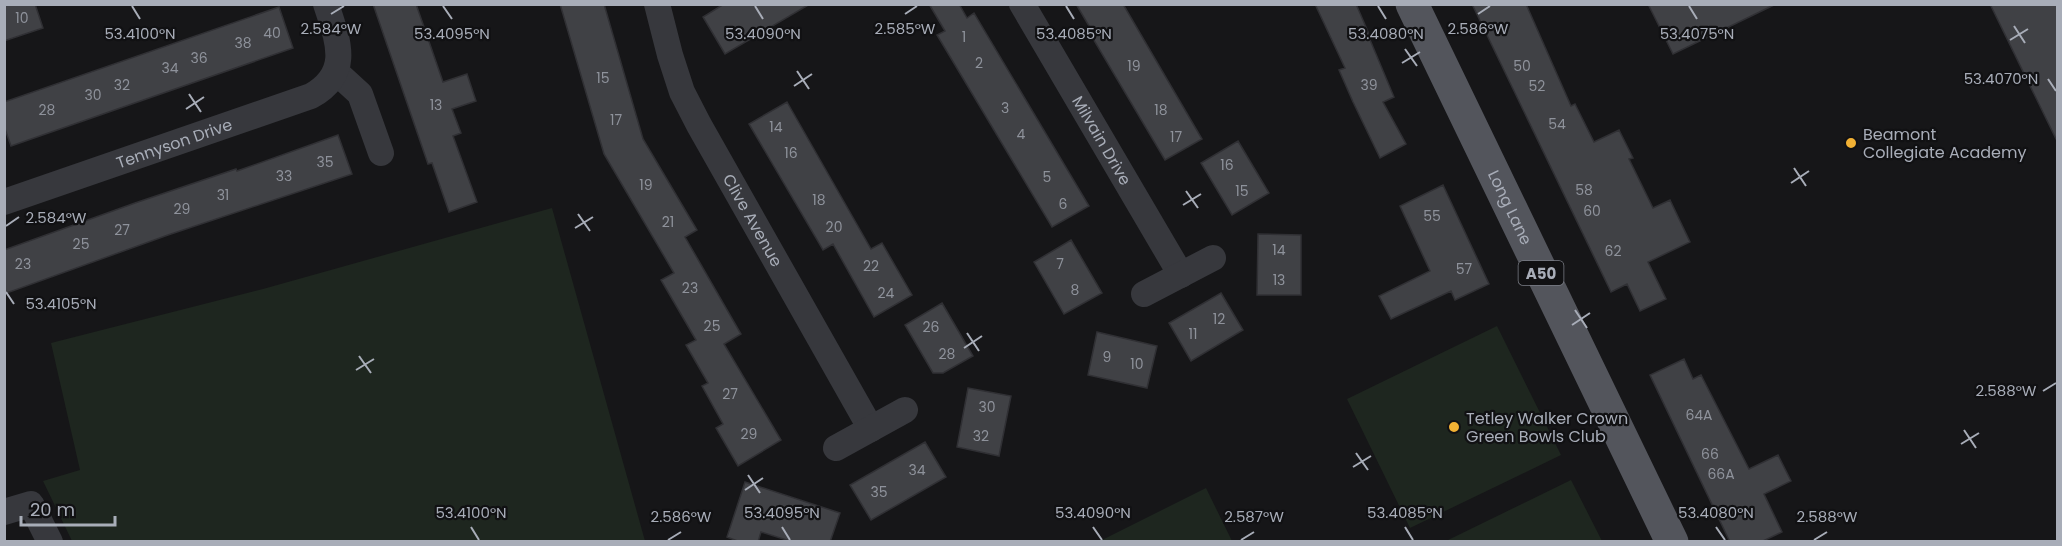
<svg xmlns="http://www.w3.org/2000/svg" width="2062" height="546" font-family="Poppins,sans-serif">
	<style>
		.green { fill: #1e261f }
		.building { fill: #404145; stroke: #303034; stroke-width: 1.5 }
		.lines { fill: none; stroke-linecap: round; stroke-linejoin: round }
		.street { stroke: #37383d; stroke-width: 26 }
		.primary { stroke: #53555c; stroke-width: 33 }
		.ticks { fill: none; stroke: #a8adb8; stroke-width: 2 }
		.poi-dot { fill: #f2b134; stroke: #111113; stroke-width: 2 }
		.labels { text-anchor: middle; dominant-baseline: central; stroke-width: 4.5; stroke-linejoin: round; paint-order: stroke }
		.number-label { font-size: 14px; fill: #8e929b }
		.shield { fill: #111113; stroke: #7b7e86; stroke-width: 1.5 }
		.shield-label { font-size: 15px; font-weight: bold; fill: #a8adb8 }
		.poi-label { font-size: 16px; fill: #a8adb8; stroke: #111113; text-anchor: start }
		.street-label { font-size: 16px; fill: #a8adb8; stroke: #111113 }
		.ticks-label { font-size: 15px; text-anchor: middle; fill: #a8adb8; stroke: #111113; stroke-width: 4.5; stroke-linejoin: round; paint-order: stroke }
	</style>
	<rect width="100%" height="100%" fill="#161618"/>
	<!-- green -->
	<path class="green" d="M552 208 645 541H72L43 481 80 470 51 343 263 289Z
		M1497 326 1561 455 1410 528 1347 399Z
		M1571 480 1602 541H1446Z
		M1206 488 1232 541H1100Z"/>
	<!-- building -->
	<path class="building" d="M4 4H35L43 28 4 41Z
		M373 4H416L443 82 467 74 476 101 452 109 461 133 453 136 477 202 449 212 432 163 428 164Z
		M560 4H604L643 139 697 230 685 237 741 334 724 344 781 440 738 466 716 428 723 424 702 386 708 383 686 345 696 340 661 280 674 273 604 154Z
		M724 4H810L725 54 703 17Z
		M929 4H959L967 18 974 13 1089 206 1052 227 937 35 945 31Z
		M1076 4H1123L1202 139 1165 160 1092 37 1095 36Z
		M1315 4H1356L1369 34 1368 35 1394 97 1383 102 1406 144 1380 158 1353 102 1339 70 1345 68Z
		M1472 4H1526L1571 106 1575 104 1594 142 1619 130 1633 158 1629 159 1653 208 1670 200 1690 242 1648 262 1666 299 1640 311 1627 284 1611 292Z
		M1648 4H1776L1673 54Z
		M1990 4H2058V143Z
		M279 7 293 48 11 146 4 126V102Z
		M787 102 871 249 882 243 912 295 874 317 833 244 823 250 749 124Z
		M338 135 352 174 168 235 4 294V250L135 203 236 169 237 171Z
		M1238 141 1269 193 1232 215 1201 163Z
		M1443 185 1489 284 1455 300 1451 291 1391 319 1379 296 1430 271 1400 206Z
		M1258 234 1301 235V295H1257Z
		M1071 240 1102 293 1064 314 1034 262Z
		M1221 293 1243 330 1191 361 1169 323Z
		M942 303 973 356 943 373H933L905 325Z
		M1097 332 1157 346 1147 388 1088 375Z
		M1684 359 1693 379 1701 375 1749 469 1778 455 1791 481 1764 494 1782 532 1761 542H1730L1650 375Z
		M968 388 1011 396 999 456 957 447Z
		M925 442 946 477 871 520 850 485Z
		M745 482 840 513 830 542H793L761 532 758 542H740L727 537Z"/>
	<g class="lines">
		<!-- street -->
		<g class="street">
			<path id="s1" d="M657 4 670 55 682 92 699 125 871 429"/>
			<path id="s2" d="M1022 4 1181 275"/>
			<path d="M336 72 360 94 381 153"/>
			<path id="s3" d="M4 202 311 96C352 73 338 41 326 4"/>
			<path d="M1144 294 1213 258"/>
			<path d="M836 448 905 410"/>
			<path d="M4 512 31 504 50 542"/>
		</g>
		<!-- primary -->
		<path class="primary" id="s4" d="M1412 4 1672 542"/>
	</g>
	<!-- ticks -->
	<path class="ticks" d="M132 6 140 19M443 6 452 19M755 6 763 19M1066 6 1074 19M1378 6 1386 19M1689 6 1697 19M331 14 344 6M905 14 917 6M1478 14 1490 6M2014 26 2025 43M2010 40 2028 29M1405 49 1417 66M1402 63 1420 52M797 71 809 89M2048 79 2056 91M794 86 812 74M189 94 201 112M186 109 204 97M1794 168 1806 186M1791 183 1809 171M1186 191 1198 208M1183 205 1201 194M578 214 590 231M6 226 19 217M575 228 593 217M6 292 14 304M1575 310 1587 328M1572 325 1590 313M967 333 979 351M964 348 982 336M359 356 371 373M356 370 374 359M2043 391 2056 383M1964 430 1976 448M1961 444 1979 433M1356 453 1368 470M1353 467 1371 456M748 475 760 493M745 490 763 478M471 527 479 540M782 527 790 540M1093 527 1102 540M1405 527 1413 540M1716 527 1725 540M668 540 681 532M1241 540 1254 532M1814 540 1827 532"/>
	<!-- markers -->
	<g class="poi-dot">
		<circle cx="1851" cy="143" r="6"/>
		<circle cx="1454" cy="427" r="6"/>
	</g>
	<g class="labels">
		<!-- number labels -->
		<g class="number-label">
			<text x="22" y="18">10</text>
			<text x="272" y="33">40</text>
			<text x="964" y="37">1</text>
			<text x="243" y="43">38</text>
			<text x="199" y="58">36</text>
			<text x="979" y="63">2</text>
			<text x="1134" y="66">19</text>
			<text x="1522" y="66">50</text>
			<text x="170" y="68">34</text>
			<text x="603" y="78">15</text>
			<text x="122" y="85">32</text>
			<text x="1369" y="85">39</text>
			<text x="1537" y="86">52</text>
			<text x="93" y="95">30</text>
			<text x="436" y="105">13</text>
			<text x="1005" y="108">3</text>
			<text x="47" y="110">28</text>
			<text x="1161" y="110">18</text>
			<text x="616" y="120">17</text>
			<text x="1557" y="124">54</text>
			<text x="776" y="127">14</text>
			<text x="1021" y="134">4</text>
			<text x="1176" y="137">17</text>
			<text x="791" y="153">16</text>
			<text x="325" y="162">35</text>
			<text x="1227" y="165">16</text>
			<text x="284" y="176">33</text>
			<text x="1047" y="177">5</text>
			<text x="646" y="185">19</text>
			<text x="1584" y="190">58</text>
			<text x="1242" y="191">15</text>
			<text x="223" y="195">31</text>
			<text x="819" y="200">18</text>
			<text x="1063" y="204">6</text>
			<text x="182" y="209">29</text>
			<text x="1592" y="211">60</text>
			<text x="1432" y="216">55</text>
			<text x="668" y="222">21</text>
			<text x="834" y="227">20</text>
			<text x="122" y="230">27</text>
			<text x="81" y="244">25</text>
			<text x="1279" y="250">14</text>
			<text x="1613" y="251">62</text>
			<text x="23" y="264">23</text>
			<text x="1060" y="264">7</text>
			<text x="871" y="266">22</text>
			<text x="1464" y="269">57</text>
			<text x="1279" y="280">13</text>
			<text x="690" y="288">23</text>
			<text x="1075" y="290">8</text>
			<text x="886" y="293">24</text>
			<text x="1219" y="319">12</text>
			<text x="712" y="326">25</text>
			<text x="931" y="327">26</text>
			<text x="1193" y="334">11</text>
			<text x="947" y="354">28</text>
			<text x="1107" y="357">9</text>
			<text x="1137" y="364">10</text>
			<text x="730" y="394">27</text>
			<text x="987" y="407">30</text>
			<text x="1699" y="415">64A</text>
			<text x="749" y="434">29</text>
			<text x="981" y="436">32</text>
			<text x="1710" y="454">66</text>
			<text x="917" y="470">34</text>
			<text x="1721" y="474">66A</text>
			<text x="879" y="492">35</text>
		</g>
		<!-- shield labels -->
		<rect class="shield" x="1518.5" y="261" width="45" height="24" rx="4.5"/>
		<g class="shield-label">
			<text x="1541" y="273">A50</text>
		</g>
		<!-- poi labels -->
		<g class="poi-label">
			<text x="1863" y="134">Beamont<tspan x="1863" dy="18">Collegiate Academy</tspan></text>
			<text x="1466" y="418">Tetley Walker Crown<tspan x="1466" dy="18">Green Bowls Club</tspan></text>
		</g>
		<!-- street labels -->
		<g class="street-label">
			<text stroke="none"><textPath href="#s2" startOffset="158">Milvain Drive</textPath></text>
			<text stroke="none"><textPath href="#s3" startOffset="180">Tennyson Drive</textPath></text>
			<text stroke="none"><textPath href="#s4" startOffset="226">Long Lane</textPath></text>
			<text stroke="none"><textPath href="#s1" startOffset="238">Clive Avenue</textPath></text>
		</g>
	</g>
	<g class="ticks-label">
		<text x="331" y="34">2.584°W</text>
		<text x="905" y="34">2.585°W</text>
		<text x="1478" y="34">2.586°W</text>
		<text x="1697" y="39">53.4075°N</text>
		<text x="140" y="39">53.4100°N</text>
		<text x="452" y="39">53.4095°N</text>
		<text x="763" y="39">53.4090°N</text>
		<text x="1074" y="39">53.4085°N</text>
		<text x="1386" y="39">53.4080°N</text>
		<text x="2001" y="84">53.4070°N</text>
		<text x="56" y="223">2.584°W</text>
		<text x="61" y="309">53.4105°N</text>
		<text x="2006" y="396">2.588°W</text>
		<text x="471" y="518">53.4100°N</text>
		<text x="782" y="518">53.4095°N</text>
		<text x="1093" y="518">53.4090°N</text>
		<text x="1405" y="518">53.4085°N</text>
		<text x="1716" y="518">53.4080°N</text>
		<text x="681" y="522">2.586°W</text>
		<text x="1254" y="522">2.587°W</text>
		<text x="1827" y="522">2.588°W</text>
	</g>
	<!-- border -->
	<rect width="2062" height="546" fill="none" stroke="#a8adb8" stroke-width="12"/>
	<!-- scale -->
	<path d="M21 516v9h94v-9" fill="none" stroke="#a8adb8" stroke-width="3"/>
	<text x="30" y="516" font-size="18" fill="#a8adb8" stroke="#111113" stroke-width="4.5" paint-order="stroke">20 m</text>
</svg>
